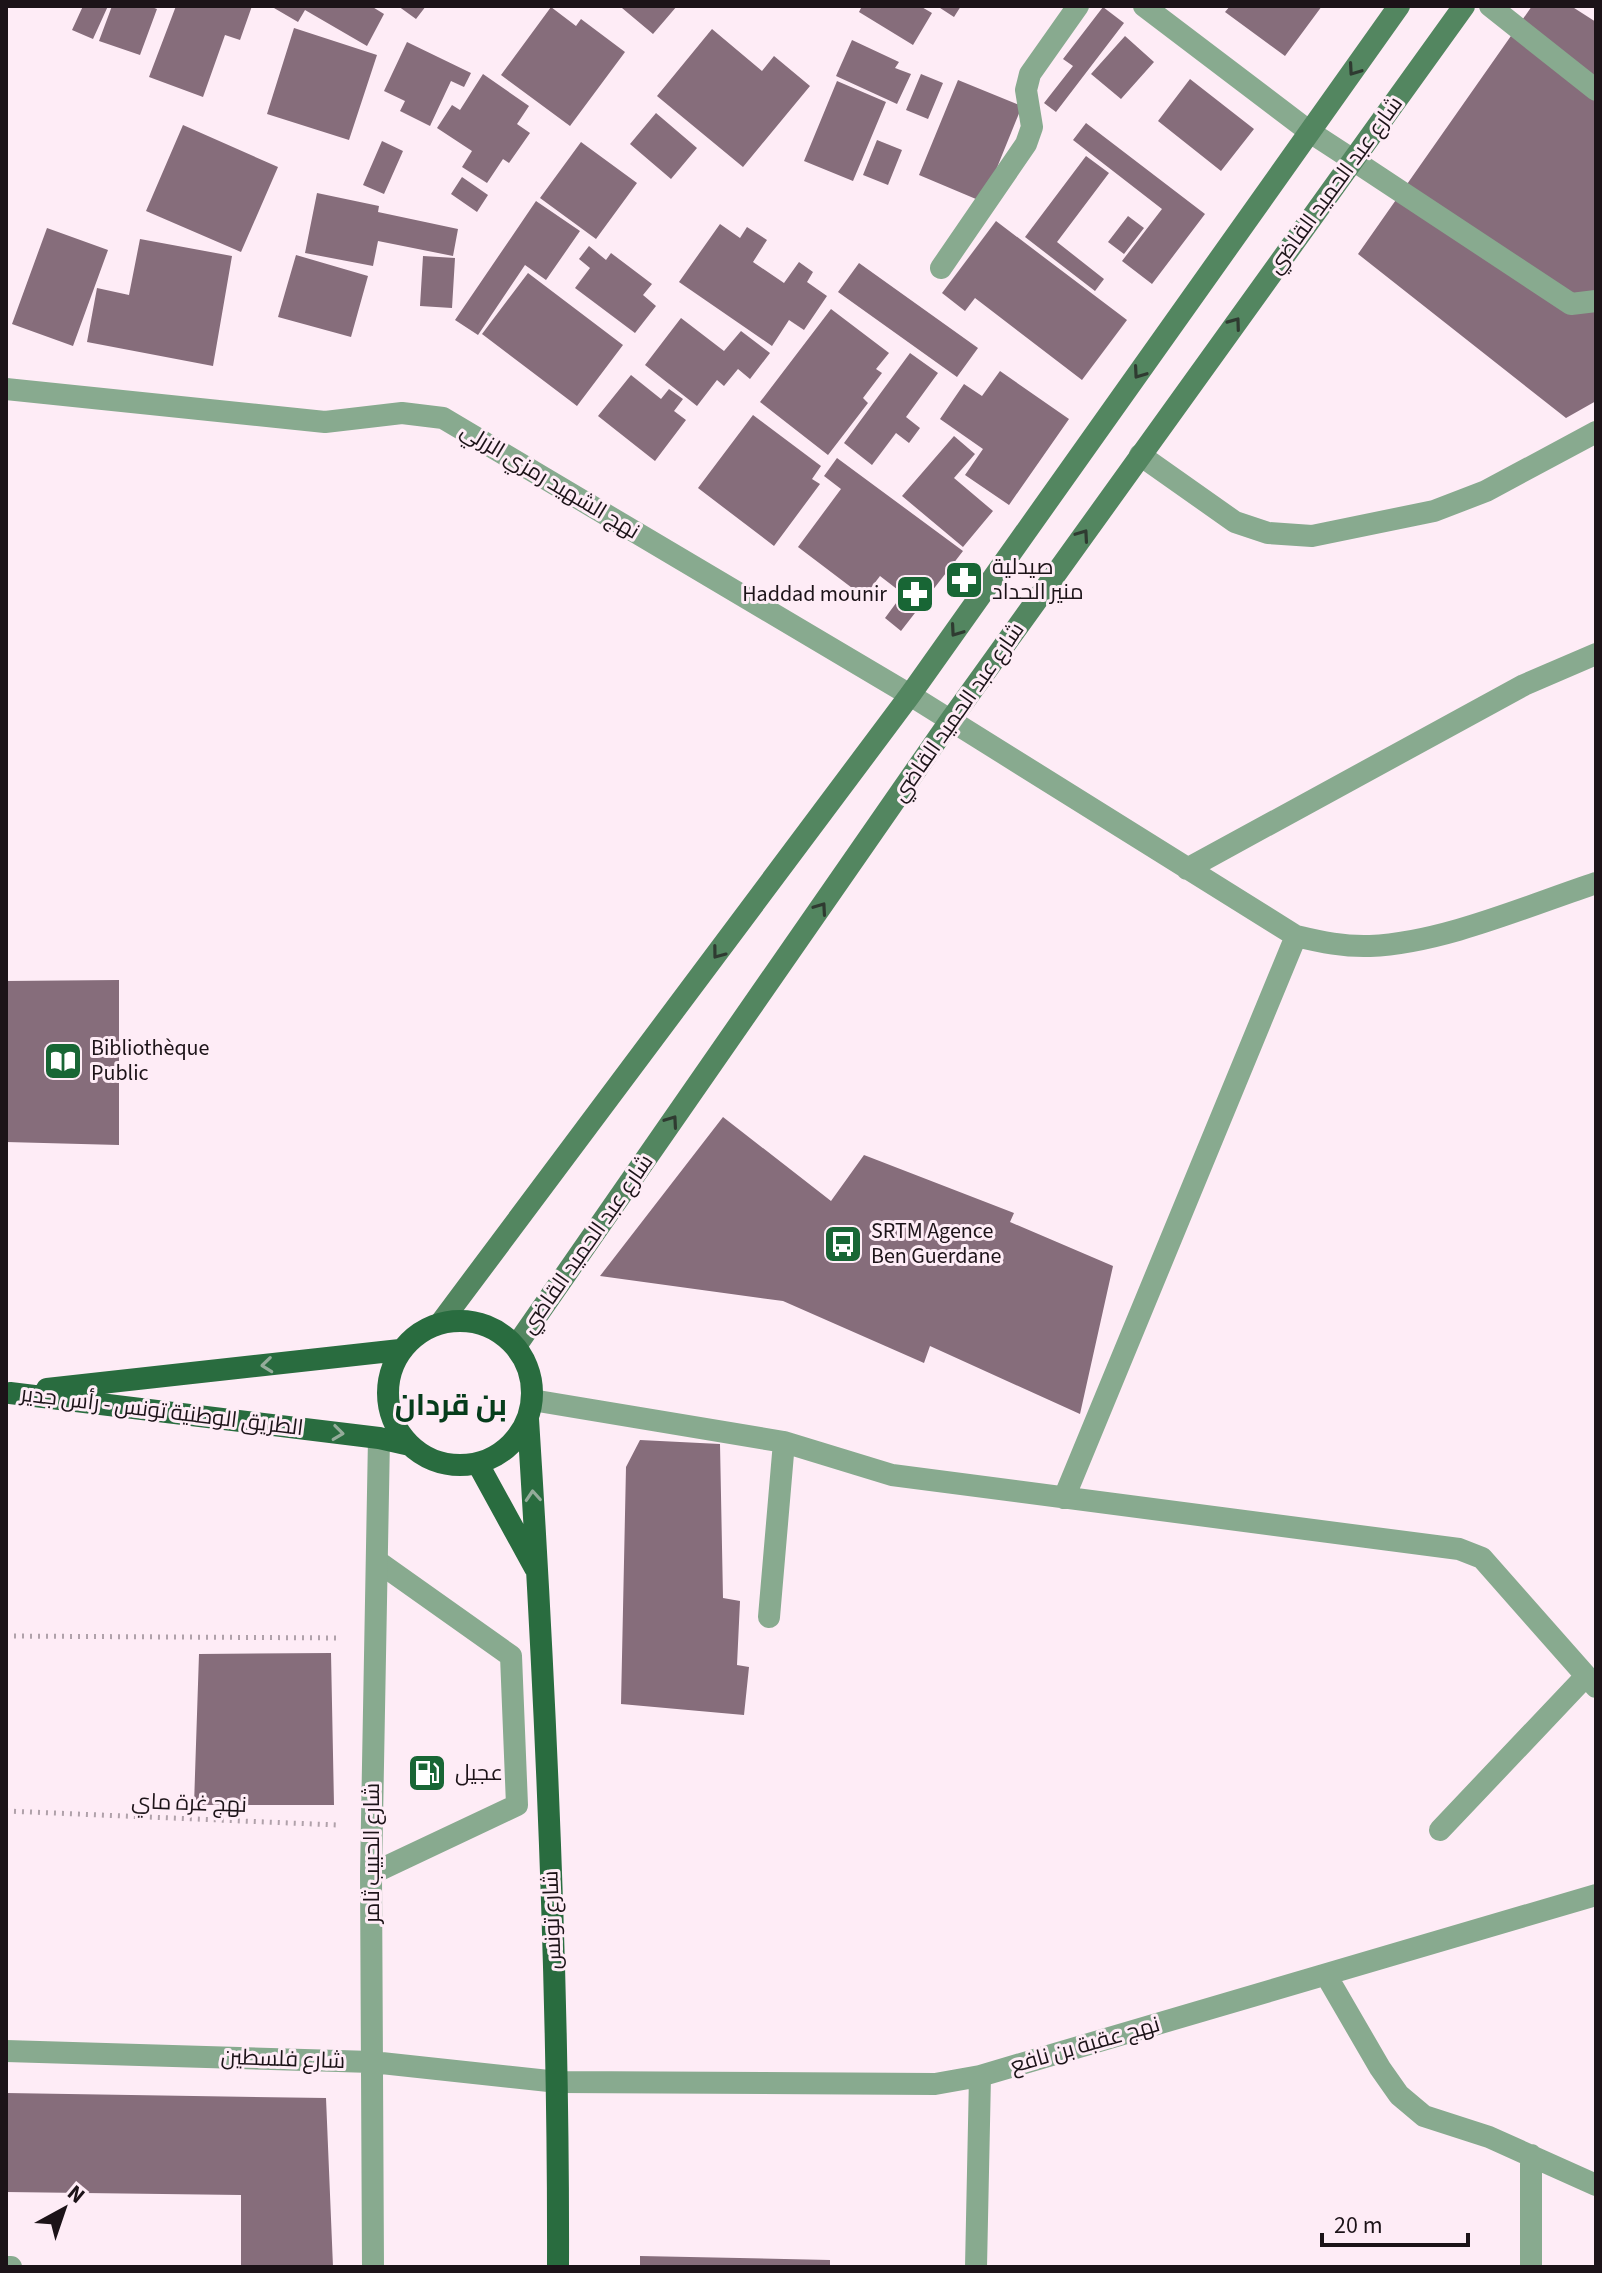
<svg xmlns="http://www.w3.org/2000/svg" width="1602" height="2273" font-family="'Source Sans 3',Cairo,sans-serif">
	<style>
		.building { fill: #866d7b }
		.lines { fill: none; stroke-linecap: round; stroke-linejoin: round }
		.path { stroke: #b0a1aa; stroke-width: 5; stroke-dasharray: 2 6; stroke-linecap: butt }
		.service { stroke: #88aa8f; stroke-width: 22 }
		.minor { stroke: #88aa8f; stroke-width: 22 }
		.secondary { stroke: #538660; stroke-width: 22 }
		.primary { stroke: #296c3f; stroke-width: 22 }
		.oneway { stroke: #2f3b31 }
		.oneway2 { stroke: #94ac9a }
		.labels { text-anchor: middle; dominant-baseline: central; stroke-width: 6; stroke-linejoin: round; paint-order: stroke }
		.street-label { font-size: 22px; fill: #1c1318; stroke: #feecf6 }
		.poi-label { font-size: 22px; fill: #1c1318; stroke: #feecf6; text-anchor: start }
		.district-label { font-size: 30px; font-weight: bold; fill: #063d1c; stroke: #feecf6 }
	</style>
	<rect width="100%" height="100%" fill="#feecf6"/>
	<!-- building -->
	<path class="building" d="M83 6H108L93 39 72 30Z
		M112 6H149L157 9 140 55 99 41Z
		M176 6H252L240 40 225 35 203 97 149 77Z
		M275 6H371L384 14 367 46 305 10 298 22 274 8Z
		M398 6H426L416 19Z
		M623 6H677L653 34 622 8Z
		M862 6H920L932 13 913 45 859 12Z
		M937 6H961L954 17Z
		M1230 6H1322L1285 56 1225 12Z
		M1532 6H1571L1596 22V401L1566 418 1358 254Z
		M551 7 576 26 581 19 625 52 570 126 501 75Z
		M1103 7 1124 23 1056 112 1044 103 1073 66 1063 59Z
		M294 28 377 55 349 140 267 114Z
		M712 29 762 71 774 56 810 86 743 167 657 96Z
		M1125 36 1154 62 1121 99 1091 74Z
		M852 40 899 62 895 68 911 74 897 104 836 76Z
		M407 42 471 73 464 87 451 81 430 126 400 111 405 101 384 91Z
		M483 74 529 106 517 124 530 133 509 163 503 159 487 183 462 167 472 151 437 128 452 105 460 110Z
		M921 74 943 83 928 119 906 110Z
		M1190 79 1254 129 1221 171 1158 121Z
		M958 80 1022 106 983 202 919 175Z
		M837 81 886 102 853 181 804 161Z
		M656 113 697 148 671 179 630 144Z
		M1086 123 1205 214 1152 284 1122 261 1162 209 1073 140Z
		M183 125 278 167 241 252 146 211Z
		M877 140 902 150 888 185 863 175Z
		M382 141 403 151 384 194 363 185Z
		M581 142 637 183 596 239 540 198Z
		M1086 156 1109 173 1057 242 1104 279 1095 291 1025 237Z
		M462 177 488 195 477 212 451 194Z
		M317 193 379 206 378 212 458 229 453 256 378 241 373 266 305 253Z
		M536 201 580 231 546 280 525 265 478 335 455 320Z
		M1128 216 1144 228 1124 254 1108 242Z
		M996 221 1127 320 1082 380 975 298 965 311 942 293Z
		M720 224 740 238 747 227 767 240 753 262 784 283 799 262 813 272 807 282 827 296 804 330 789 320 772 346 679 282Z
		M47 228 108 250 73 346 12 324Z
		M140 239 232 256 213 366 87 342 97 288 129 295Z
		M589 246 606 260 611 253 652 284 643 295 656 306 635 333 575 288 590 268 579 259Z
		M296 255 368 276 351 337 278 317Z
		M423 256 455 258 452 308 420 306Z
		M859 263 978 348 957 377 838 292Z
		M528 273 623 345 577 406 482 334Z
		M831 309 889 353 876 369 882 373 863 398 868 403 828 455 760 402Z
		M681 318 724 351 741 331 770 353 750 379 738 369 724 386 717 380 697 406 645 365Z
		M910 353 938 373 906 417 920 428 909 443 896 433 872 465 844 443Z
		M1000 371 1069 419 1009 505 965 475 983 449 940 419 964 384 982 396Z
		M631 375 661 399 669 389 683 399 674 411 686 420 655 461 598 416Z
		M753 415 821 466 812 479 820 484 774 546 698 488Z
		M954 436 975 454 954 478 993 511 963 547 902 496Z
		M837 458 963 551 901 631 885 618 902 595 915 603 880 576 864 597 798 547 841 489 824 476Z
		M119 980V1145L6 1142V981Z
		M723 1117 831 1201 864 1155 1014 1213 1010 1222 1113 1266 1080 1414 930 1346 924 1363 783 1301 600 1276Z
		M640 1440 720 1444 723 1598 740 1601 737 1665 749 1667 744 1715 621 1704 626 1467Z
		M331 1653 334 1805H194L199 1654Z
		M6 2093 326 2098 333 2267H241V2195L6 2192Z
		M640 2256 830 2260V2267H640Z"/>
	<g class="lines">
		<!-- path -->
		<path class="path" d="M6 1636 341 1638
			M6 1811 337 1825"/>
		<!-- service -->
		<path class="service" d="M1490 6 1596 90
			M1353 160 1571 304 1596 301
			M371 1874 517 1805 511 1656 377 1561"/>
		<!-- minor -->
		<path class="minor" d="M1144 6 1310 132 1353 160
			M941 268 1026 144 1032 127 1026 90 1030 74 1078 6
			M6 389 325 422 402 413 443 418 910 695 1296 936C1321 942 1345 947 1370 946 1442 943 1527 906 1596 883
			M1140 455 1235 522 1268 533 1312 536 1434 511 1486 491 1596 432
			M1187 869 1524 685 1596 654
			M532 1400 784 1442 892 1475 1459 1549 1482 1558 1596 1687
			M1064 1498 1296 936
			M769 1617 784 1442
			M1440 1830 1586 1676
			M1326 1975 1380 2068 1399 2095 1424 2116 1489 2137 1596 2185
			M6 2051 372 2062 558 2082 935 2084 980 2076 1596 1895
			M6 2267H11
			M373 2267 371 1874 379 1438
			M976 2267 980 2076
			M1531 2267V2155"/>
		<!-- secondary -->
		<path class="secondary" d="M442 1321 910 695 1399 6
			M516 1346 950 721 1464 6"/>
		<!-- primary -->
		<path class="primary" d="M388 1393a72 72 0 1 1 144 0a72 72 0 1 1-144 0Z
			M47 1389 400 1350
			M10 1393 379 1438 410 1445
			M528 1419C546 1701 559 1984 558 2267
			M478 1464 535 1568"/>
	</g>
	<!-- one-way arrows -->
	<defs><path id="oneway-chevron" d="M-2-3.5L2.5 0L-2 3.5" fill="none" stroke-width="1.6" stroke-linecap="round" stroke-linejoin="round" transform="scale(2)"/></defs>
	<g class="oneway">
		<use href="#oneway-chevron" transform="translate(1354 70) rotate(125)"/>
		<use href="#oneway-chevron" transform="translate(1235 323) rotate(-54)"/>
		<use href="#oneway-chevron" transform="translate(1139 373) rotate(125)"/>
		<use href="#oneway-chevron" transform="translate(1083 535) rotate(-55)"/>
		<use href="#oneway-chevron" transform="translate(956 631) rotate(125)"/>
		<use href="#oneway-chevron" transform="translate(821 908) rotate(-55)"/>
		<use href="#oneway-chevron" transform="translate(718 953) rotate(127)"/>
		<use href="#oneway-chevron" transform="translate(672 1121) rotate(-55)"/>
	</g>
	<g class="oneway2">
		<use href="#oneway-chevron" transform="translate(267 1365) rotate(174)"/>
		<use href="#oneway-chevron" transform="translate(338 1433) rotate(7)"/>
		<use href="#oneway-chevron" transform="translate(533 1496) rotate(-94)"/>
	</g>
	<!-- icons -->
	<defs>
		<symbol id="pharmacy-square" viewBox="-11 -11 22 22"><rect x="-9" y="-9" width="18" height="18" rx="4" fill="#186635" stroke="#feecf6"/><path d="M-2-6h4v4h4v4h-4v4h-4v-4h-4v-4h4Z" fill="#fff"/></symbol>
		<symbol id="library-square" viewBox="-11 -11 22 22"><rect x="-9" y="-9" width="18" height="18" rx="4" fill="#186635" stroke="#feecf6"/><path d="M-6-4Q-3-5.5-.7-3.5V5Q-3 3-6 4ZM6-4Q3-5.5 .7-3.5V5Q3 3 6 4Z" fill="#fff"/></symbol>
		<symbol id="bus-square" viewBox="-11 -11 22 22"><rect x="-9" y="-9" width="18" height="18" rx="4" fill="#186635" stroke="#feecf6"/><path d="M-5-6H5V4H4V6H2V4H-2V6H-4V4H-5ZM-3.5-4V0h7V-4ZM-3.5 1.2v1.5H-2V1.2ZM2 1.2v1.5H3.5V1.2Z" fill="#fff"/></symbol>
		<symbol id="fuel-square" viewBox="-11 -11 22 22"><rect x="-9" y="-9" width="18" height="18" rx="4" fill="#186635" stroke="#feecf6"/><path d="M-5.5-6h7V0h2V4h1.3V-2.5L3-4.5l.8-.8L6-3V5H2.5V1h-1V6h-7ZM-4.2-4.7v3.2H.2V-4.7Z" fill="#fff"/></symbol>
	</defs>
	<g fill-rule="evenodd">
		<use href="#pharmacy-square" x="942" y="558" width="44" height="44"/>
		<use href="#pharmacy-square" x="893" y="572" width="44" height="44"/>
		<use href="#library-square" x="41" y="1039" width="44" height="44"/>
		<use href="#bus-square" x="821" y="1222" width="44" height="44"/>
		<use href="#fuel-square" x="405" y="1751" width="44" height="44"/>
	</g>
	<g class="labels">
		<!-- street labels -->
		<g class="street-label">
			<text transform="translate(1335 185) rotate(-54)">شارع عبد الحميد القاضي</text>
			<text transform="translate(550 481) rotate(31)">نهج الشهيد رمزي الزرلي</text>
			<text transform="translate(958 712) rotate(-55)">شارع عبد الحميد القاضي</text>
			<text transform="translate(587 1244) rotate(-55)">شارع عبد الحميد القاضي</text>
			<text transform="translate(162 1411) rotate(7)">الطريق الوطنية تونس - رأس جدير</text>
			<text transform="translate(189 1803) rotate(2)">نهج غرة ماي</text>
			<text transform="translate(372 1853) rotate(-90)">شارع الحبيب ثامر</text>
			<text transform="translate(552 1920) rotate(-92)">شارع تونس</text>
			<text transform="translate(1085 2045) rotate(-16)">نهج عقبة بن نافع</text>
			<text transform="translate(283 2059) rotate(2)">شارع فلسطين</text>
		</g>
		<!-- poi labels -->
		<g class="poi-label">
			<text x="992" y="567">صيدلية<tspan x="992" dy="25">منير الحداد</tspan></text>
			<text x="887" y="594" text-anchor="end">Haddad mounir</text>
			<text x="91" y="1048">Bibliothèque<tspan x="91" dy="25">Public</tspan></text>
			<text x="871" y="1231">SRTM Agence<tspan x="871" dy="25">Ben Guerdane</tspan></text>
			<text x="455" y="1773">عجيل</text>
		</g>
		<!-- district labels -->
		<g class="district-label">
			<text x="451" y="1405">بن قردان</text>
		</g>
	</g>
	<!-- border -->
	<rect width="1602" height="2273" fill="none" stroke="#1c1318" stroke-width="16"/>
	<!-- north arrow -->
	<g transform="translate(64 2209) rotate(40)" stroke="#feecf6" stroke-width="6" paint-order="stroke">
	<path d="M0-6L14 30L0 20L-14 30Z" fill="#1c1318"/>
	<text y="-12" font-size="22" font-weight="bold" text-anchor="middle" fill="#1c1318">N</text>
	</g>
	<!-- scale -->
	<path d="M1322 2233v12h146v-12" fill="none" stroke="#1c1318" stroke-width="4"/>
	<text x="1334" y="2233" font-size="24" fill="#1c1318" stroke="#feecf6" stroke-width="6" paint-order="stroke">20 m</text>
</svg>
